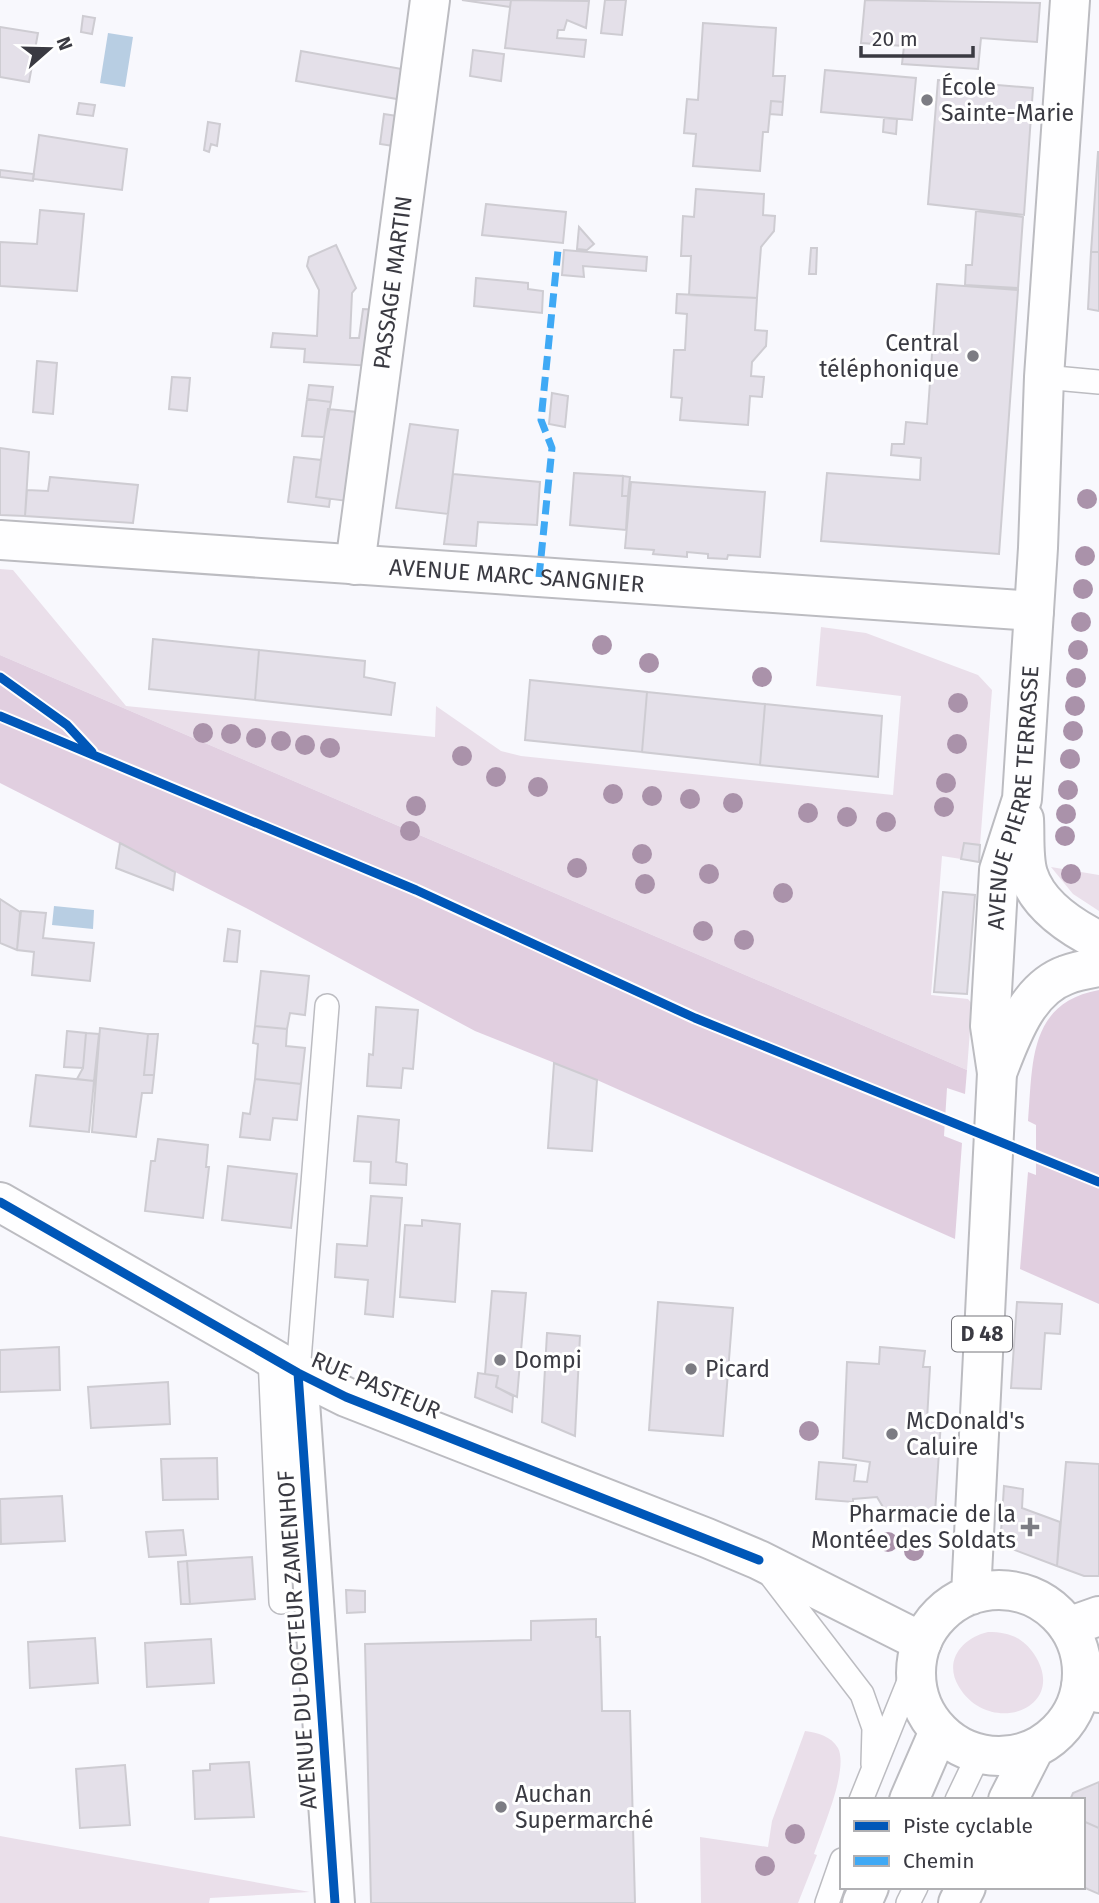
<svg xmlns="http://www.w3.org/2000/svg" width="1099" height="1903" font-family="'Fira Sans',sans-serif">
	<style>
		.green { fill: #eadfea }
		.forest { fill: #e1cfe0 }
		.water { fill: #b8cee3 }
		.building { fill: #e4e0e9; stroke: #ceccd2; stroke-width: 2 }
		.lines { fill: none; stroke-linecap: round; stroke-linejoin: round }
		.lane-casing { stroke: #bcbcc1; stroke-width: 26 }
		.street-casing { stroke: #bcbcc1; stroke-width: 42 }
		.secondary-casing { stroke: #bcbcc1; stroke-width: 42 }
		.primary-casing { stroke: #bcbcc1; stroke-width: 42 }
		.lane { stroke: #fefeff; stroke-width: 23 }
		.street { stroke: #fefeff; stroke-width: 38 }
		.secondary { stroke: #fefeff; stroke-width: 38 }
		.primary { stroke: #fefeff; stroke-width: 38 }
		.quiet { stroke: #3fa9f5; stroke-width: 7; stroke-dasharray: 14 7; stroke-linecap: butt }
		.cycleway-casing { stroke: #fff; stroke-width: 13 }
		.cycleway { stroke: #0057b8; stroke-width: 9 }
		.tree { fill: #aa92aa }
		.poi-dot { fill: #7c7c83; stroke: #fff; stroke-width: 2.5 }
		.labels { text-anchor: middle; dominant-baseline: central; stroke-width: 6; stroke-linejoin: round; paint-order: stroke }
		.shield { fill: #fff; stroke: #75757b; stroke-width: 2 }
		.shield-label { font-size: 21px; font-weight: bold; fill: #3a3a42 }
		.poi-label { font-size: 23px; fill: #3a3a42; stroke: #fff; text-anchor: start }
		.street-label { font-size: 23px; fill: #3a3a42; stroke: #fff }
	</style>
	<rect width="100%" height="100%" fill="#f8f8fd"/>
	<!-- green -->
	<path class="green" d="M0 569 13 570 126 706 435 737 436 706 501 751 521 756 893 795 901 696 816 686 821 627 866 633 978 675 992 690 980 845 964 843 961 859 942 856 931 995 968 999 972 1004 967 1070 0 655Z
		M1051 867 1099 875V911L1073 894Z
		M988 1632C1008 1632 1023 1637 1034 1654 1070 1708 990 1738 959 1687 943 1661 962 1638 988 1632Z
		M805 1731C818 1733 831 1736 838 1748 849 1769 822 1830 814 1854L817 1855 798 1903H701L700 1837 768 1847 772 1821Z
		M0 1836 310 1892 210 1898 209 1903H0Z"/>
	<!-- forest -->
	<path class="forest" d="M0 655 967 1070 965 1094 947 1088 944 1136 962 1143 955 1239 597 1080 475 1031 246 908 0 783Z
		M1099 990V1304L1020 1269 1028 1172 1036 1175V1125L1028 1121C1033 1063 1028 1003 1099 990Z"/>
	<!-- water -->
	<path class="water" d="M108 33 133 37 125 87 100 83Z
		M54 906 94 910 93 929 52 925Z"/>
	<!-- building -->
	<path class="building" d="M462 0H511L510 7Z
		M511 0 589 1 586 28 567 20 564 30H558L557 38 586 40 584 57 505 48Z
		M605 0H626L622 35 601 33Z
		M865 0 1040 3 1037 42 981 38 978 69 902 64 904 46 861 43Z
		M83 16 95 18 92 34 81 32Z
		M703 23 776 28 773 76H785L783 102 771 101 768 132H763L760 171 693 166 696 134 684 133 687 99 698 100Z
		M0 27 38 33 29 82 0 77Z
		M473 50 504 54 501 81 470 76Z
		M301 51 413 71 408 101 296 81Z
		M825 70 916 78 912 120 821 112Z
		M938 80 1033 88 1024 215 928 204Z
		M771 101 783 102 782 115 770 114Z
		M79 103 95 105 93 116 77 114Z
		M384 114 404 117 400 147 380 144Z
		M884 118 897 119 896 134 883 132Z
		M208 122 220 124 217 146 211 144 209 152 204 150Z
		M39 135 127 149 122 190 33 179Z
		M1098 152H1099V252H1091Z
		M0 170 34 174 33 181 0 177Z
		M696 189 764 194 763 215 775 216 774 231 761 247 757 298 689 295 691 256H681L683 216 694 217Z
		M486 204 566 212 563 243 482 235Z
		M40 210 84 214 77 291 0 286V242L37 244Z
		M976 211 1023 217 1018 288 965 285 966 265H972Z
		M579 227 594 244 587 250 577 249Z
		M336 245 356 288 352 293 350 338H359L363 309 381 310 373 366 304 362 305 349 271 347 273 333 317 336 319 290 307 266 309 257Z
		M811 248H817L816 274H809Z
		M564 250 647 257 646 271 583 266 584 277 562 275Z
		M1091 252H1099V311L1088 309Z
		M476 278 528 283V289L543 291 542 313 474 306Z
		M937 284 1018 290 999 554 821 541 827 473 920 480 921 458 891 455 892 444H904L906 422 927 424Z
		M677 294 757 298 755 330 767 331 766 346 752 362 751 376 764 377 762 397 750 396 748 425 680 420 682 398 671 397 674 350H685L687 314 676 313Z
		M37 361 57 363 53 414 33 412Z
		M172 377 190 378 187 411 169 409Z
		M309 385 333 387 331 402 307 399Z
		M552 393 568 396 565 427 549 424Z
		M307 399 331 402 324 437 302 436Z
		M328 409 367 413 355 502 316 497Z
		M410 424 458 430 448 514 396 508Z
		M0 448 29 452 25 516 0 515Z
		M294 457 321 460 316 497 330 499 329 507 288 502Z
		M574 473 623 476 622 496H628L626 530 570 525Z
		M453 474 540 482 537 525 478 522 476 546 444 544Z
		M623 476 630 477 628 496H622Z
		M50 477 138 485 133 523 25 516 27 490 48 491Z
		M631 482 765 492 760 557 728 555 727 559 708 558V554L687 552V557L653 554 654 550 625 548Z
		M153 639 259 650 255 700 149 689Z
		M259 650 365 661 364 677 395 683 391 715 255 700Z
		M530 680 647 692 642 752 525 740Z
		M647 692 765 704 760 765 642 752Z
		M765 704 882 716 878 777 760 765Z
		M120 843 175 872 173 890 116 868Z
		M964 843 980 845 979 862 961 859Z
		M943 892 975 895 967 994 934 992Z
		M0 899 20 912 17 950 0 943Z
		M21 911 46 913 43 938 94 943 90 981 32 975 34 952 17 950Z
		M228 929 240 931 237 962 224 961Z
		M261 971 309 976 305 1015 290 1013 287 1029 255 1026Z
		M376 1007 418 1010 413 1069 403 1068 401 1088 367 1086 369 1054 373 1055Z
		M255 1026 287 1029 286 1046 305 1048 301 1084 255 1079 258 1044 253 1043Z
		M100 1028 148 1034 144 1075H154L152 1093H142L136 1137 92 1132Z
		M67 1031 86 1033 83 1068 64 1067Z
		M86 1033 99 1034 94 1081 77 1079 83 1068Z
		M148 1034H158L154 1075H144Z
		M554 1063 597 1080 592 1151 548 1148Z
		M36 1075 94 1081 89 1132 30 1126Z
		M255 1079 301 1084 297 1120 273 1118 270 1140 240 1137 243 1113 250 1114Z
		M358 1116 399 1120 396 1162 407 1164 406 1185 370 1183 371 1162 354 1161Z
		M158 1139 208 1145 206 1167H209L203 1218 145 1211 151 1161H155Z
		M228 1166 297 1174 291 1228 222 1220Z
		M371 1196 402 1198 393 1317 365 1314 368 1280 335 1277 337 1244 367 1246Z
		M422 1220 460 1224 455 1302 400 1297 405 1225 422 1226Z
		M492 1291 526 1293 517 1397 496 1387 498 1376 485 1374Z
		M658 1302 733 1308 723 1436 649 1430Z
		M1017 1302 1062 1304 1060 1334 1045 1333 1041 1389 1011 1388Z
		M547 1333 580 1336 575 1436 542 1422Z
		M59 1347 60 1390 0 1392V1350Z
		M880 1347 925 1351 923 1367H930L927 1420 941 1421 935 1513 913 1514 892 1522 877 1497 853 1499V1502L816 1499 819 1462 856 1465 854 1481 867 1482 870 1462 843 1458 847 1362 879 1364Z
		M478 1373 498 1376 496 1387 513 1396 512 1412 475 1397Z
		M168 1382 170 1424 91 1428 88 1387Z
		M217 1458 218 1499 163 1500 161 1459Z
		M1066 1462 1099 1464V1576H1084L1057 1566Z
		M1004 1486 1023 1489 1022 1508 1060 1522 1057 1566 1012 1549 1001 1532Z
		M62 1496 65 1541 1 1544 0 1499Z
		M183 1530 186 1555 149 1557 146 1532Z
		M252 1557 255 1599 190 1604 187 1561Z
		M187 1561 190 1604H181L178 1562Z
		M346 1590 365 1591V1612L347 1613Z
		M596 1619V1637H600L602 1711H630L635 1903H371L365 1644 531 1640V1621Z
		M95 1638 98 1683 30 1688 28 1642Z
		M211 1639 214 1683 147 1687 145 1643Z
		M249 1762 254 1817 195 1819 193 1771 210 1770V1764Z
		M125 1765 130 1825 80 1828 76 1769Z
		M1099 1782V1828L1083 1821V1800H1070L1073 1793Z
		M1083 1821 1099 1828V1894L1083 1887Z"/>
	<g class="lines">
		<defs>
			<path id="lane" d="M1044 377 1099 382
				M270 1357 281 1602
				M298 1373 327 1006
				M769 1573 862 1694 874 1728 873 1764
				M861 1800 916 1664
				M957 1800 979 1754
				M827 1903 842 1860
				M908 1903 916 1887"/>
			<g id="street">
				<path id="s1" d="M0 540 1034 611"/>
				<path id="s2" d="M355 565 430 0"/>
				<path d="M298 1373 335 1903"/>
			</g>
			<g id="secondary">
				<path d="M1024 819C1025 836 1023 858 1028 874 1038 906 1071 927 1099 941"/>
				<path id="s3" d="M997 1073 990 1026 999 870 1022 799 1038 548 1044 377 1070 0"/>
				<path d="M0 1202 298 1373 346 1397 707 1538 759 1560 922 1642"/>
				<path d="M1081 1687 1099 1693"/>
			</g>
			<path id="primary" d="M916 1673a83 83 0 1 1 166 0a83 83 0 1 1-166 0Z
				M971 1595 997 1073C1011 1037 1027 989 1066 975 1076 971 1088 969 1099 967
				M1068 1627 1099 1616
				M909 1800 939 1731
				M1008 1800 1034 1749
				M862 1903 869 1887
				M958 1903 966 1887"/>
		</defs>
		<!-- lane casing -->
		<use href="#lane" class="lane-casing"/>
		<!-- street casing -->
		<use href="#street" class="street-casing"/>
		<!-- secondary casing -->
		<use href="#secondary" class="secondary-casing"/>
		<!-- primary casing -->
		<use href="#primary" class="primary-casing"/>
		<!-- lane -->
		<use href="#lane" class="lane"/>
		<!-- street -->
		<use href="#street" class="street"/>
		<!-- secondary -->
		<use href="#secondary" class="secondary"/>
		<!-- primary -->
		<use href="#primary" class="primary"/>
		<!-- quiet -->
		<path class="quiet" d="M539 577 552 448 541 420 558 250 556 255"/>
		<defs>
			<path id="cycleway" d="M0 677 67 725 92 752
				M0 716 416 890 695 1018 1099 1182
				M0 1202 298 1373 346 1397 759 1560
				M298 1373 335 1903"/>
		</defs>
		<!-- cycleway casing -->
		<use href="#cycleway" class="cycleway-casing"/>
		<!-- cycleway -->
		<use href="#cycleway" class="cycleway"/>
	</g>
	<!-- trees -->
	<g class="tree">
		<circle cx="1087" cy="499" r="10"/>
		<circle cx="1085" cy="556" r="10"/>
		<circle cx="1083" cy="589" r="10"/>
		<circle cx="1081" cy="622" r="10"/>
		<circle cx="602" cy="645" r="10"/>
		<circle cx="1078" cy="650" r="10"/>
		<circle cx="649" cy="663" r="10"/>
		<circle cx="762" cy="677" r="10"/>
		<circle cx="1076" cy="678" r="10"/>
		<circle cx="958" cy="703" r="10"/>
		<circle cx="1075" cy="706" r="10"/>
		<circle cx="1073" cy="731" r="10"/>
		<circle cx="203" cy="733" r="10"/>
		<circle cx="231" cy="734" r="10"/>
		<circle cx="256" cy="738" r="10"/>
		<circle cx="281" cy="741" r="10"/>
		<circle cx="957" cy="744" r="10"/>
		<circle cx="305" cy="745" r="10"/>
		<circle cx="330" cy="748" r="10"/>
		<circle cx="462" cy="756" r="10"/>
		<circle cx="1070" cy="759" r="10"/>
		<circle cx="496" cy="777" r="10"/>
		<circle cx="946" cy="783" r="10"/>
		<circle cx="538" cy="787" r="10"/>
		<circle cx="1068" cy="790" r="10"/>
		<circle cx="613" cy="794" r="10"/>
		<circle cx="652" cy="796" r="10"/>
		<circle cx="690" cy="799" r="10"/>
		<circle cx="733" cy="803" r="10"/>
		<circle cx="416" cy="806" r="10"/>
		<circle cx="944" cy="807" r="10"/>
		<circle cx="808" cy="813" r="10"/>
		<circle cx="1066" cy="814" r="10"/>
		<circle cx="847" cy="817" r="10"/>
		<circle cx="886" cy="822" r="10"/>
		<circle cx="410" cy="831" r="10"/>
		<circle cx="1065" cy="836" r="10"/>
		<circle cx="642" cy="854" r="10"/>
		<circle cx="577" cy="868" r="10"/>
		<circle cx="709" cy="874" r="10"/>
		<circle cx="1071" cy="874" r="10"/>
		<circle cx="645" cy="884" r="10"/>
		<circle cx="783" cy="893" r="10"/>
		<circle cx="703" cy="931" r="10"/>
		<circle cx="744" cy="940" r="10"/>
		<circle cx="809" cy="1431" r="10"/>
		<circle cx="888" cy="1542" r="10"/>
		<circle cx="914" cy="1551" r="10"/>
		<circle cx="795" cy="1834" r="10"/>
		<circle cx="765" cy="1866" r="10"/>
	</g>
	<!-- markers -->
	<g class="poi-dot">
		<circle cx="927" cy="100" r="7"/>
		<circle cx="973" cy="356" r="7"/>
		<circle cx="500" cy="1360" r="7"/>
		<circle cx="691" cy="1369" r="7"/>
		<circle cx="892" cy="1434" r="7"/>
		<path d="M1026.5 1516.5h7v7h7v7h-7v7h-7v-7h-7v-7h7z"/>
		<circle cx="501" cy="1807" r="7"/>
	</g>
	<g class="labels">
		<!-- shield labels -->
		<rect class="shield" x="952" y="1316.5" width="60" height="35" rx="5"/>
		<g class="shield-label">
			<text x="982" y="1334">D 48</text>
		</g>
		<!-- poi labels -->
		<g class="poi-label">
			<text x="941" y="87">École<tspan x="941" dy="26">Sainte-Marie</tspan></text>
			<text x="959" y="343" text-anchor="end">Central<tspan x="959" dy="26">téléphonique</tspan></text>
			<text x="514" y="1360">Dompi</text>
			<text x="705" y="1369">Picard</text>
			<text x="906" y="1421">McDonald's<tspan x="906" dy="26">Caluire</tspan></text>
			<text x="1016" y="1514" text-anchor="end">Pharmacie de la<tspan x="1016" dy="26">Montée des Soldats</tspan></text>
			<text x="515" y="1794">Auchan<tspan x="515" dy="26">Supermarché</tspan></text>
		</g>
		<!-- street labels -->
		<g class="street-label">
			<text stroke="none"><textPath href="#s2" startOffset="285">PASSAGE MARTIN</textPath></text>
			<text stroke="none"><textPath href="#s1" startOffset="518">AVENUE MARC SANGNIER</textPath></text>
			<text stroke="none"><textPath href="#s3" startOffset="278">AVENUE PIERRE TERRASSE</textPath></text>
			<text transform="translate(376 1385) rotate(23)">RUE PASTEUR</text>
			<text transform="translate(297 1640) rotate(-94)">AVENUE DU DOCTEUR ZAMENHOF</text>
		</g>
	</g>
	<!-- legend -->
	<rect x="840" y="1798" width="245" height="91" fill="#ffffff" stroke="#b0b0b3" stroke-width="2"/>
	<rect x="854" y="1821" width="35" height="10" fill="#0057b8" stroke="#b0b0b3" stroke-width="2"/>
	<text x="903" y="1833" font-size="21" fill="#3a3a42">Piste cyclable</text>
	<rect x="854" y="1856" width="35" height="10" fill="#3fa9f5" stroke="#b0b0b3" stroke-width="2"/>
	<text x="903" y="1868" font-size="21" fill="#3a3a42">Chemin</text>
	<!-- north arrow -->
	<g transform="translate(49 49) rotate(70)" stroke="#ffffff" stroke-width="5" paint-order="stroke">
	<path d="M0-5L12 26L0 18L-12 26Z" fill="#3a3a42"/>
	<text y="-10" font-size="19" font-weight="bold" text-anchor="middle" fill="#3a3a42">N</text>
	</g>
	<!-- scale -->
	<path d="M861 46v10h112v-10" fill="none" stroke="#3a3a42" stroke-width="3.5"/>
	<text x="872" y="46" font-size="21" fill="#3a3a42" stroke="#ffffff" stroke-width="5" paint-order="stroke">20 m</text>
</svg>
